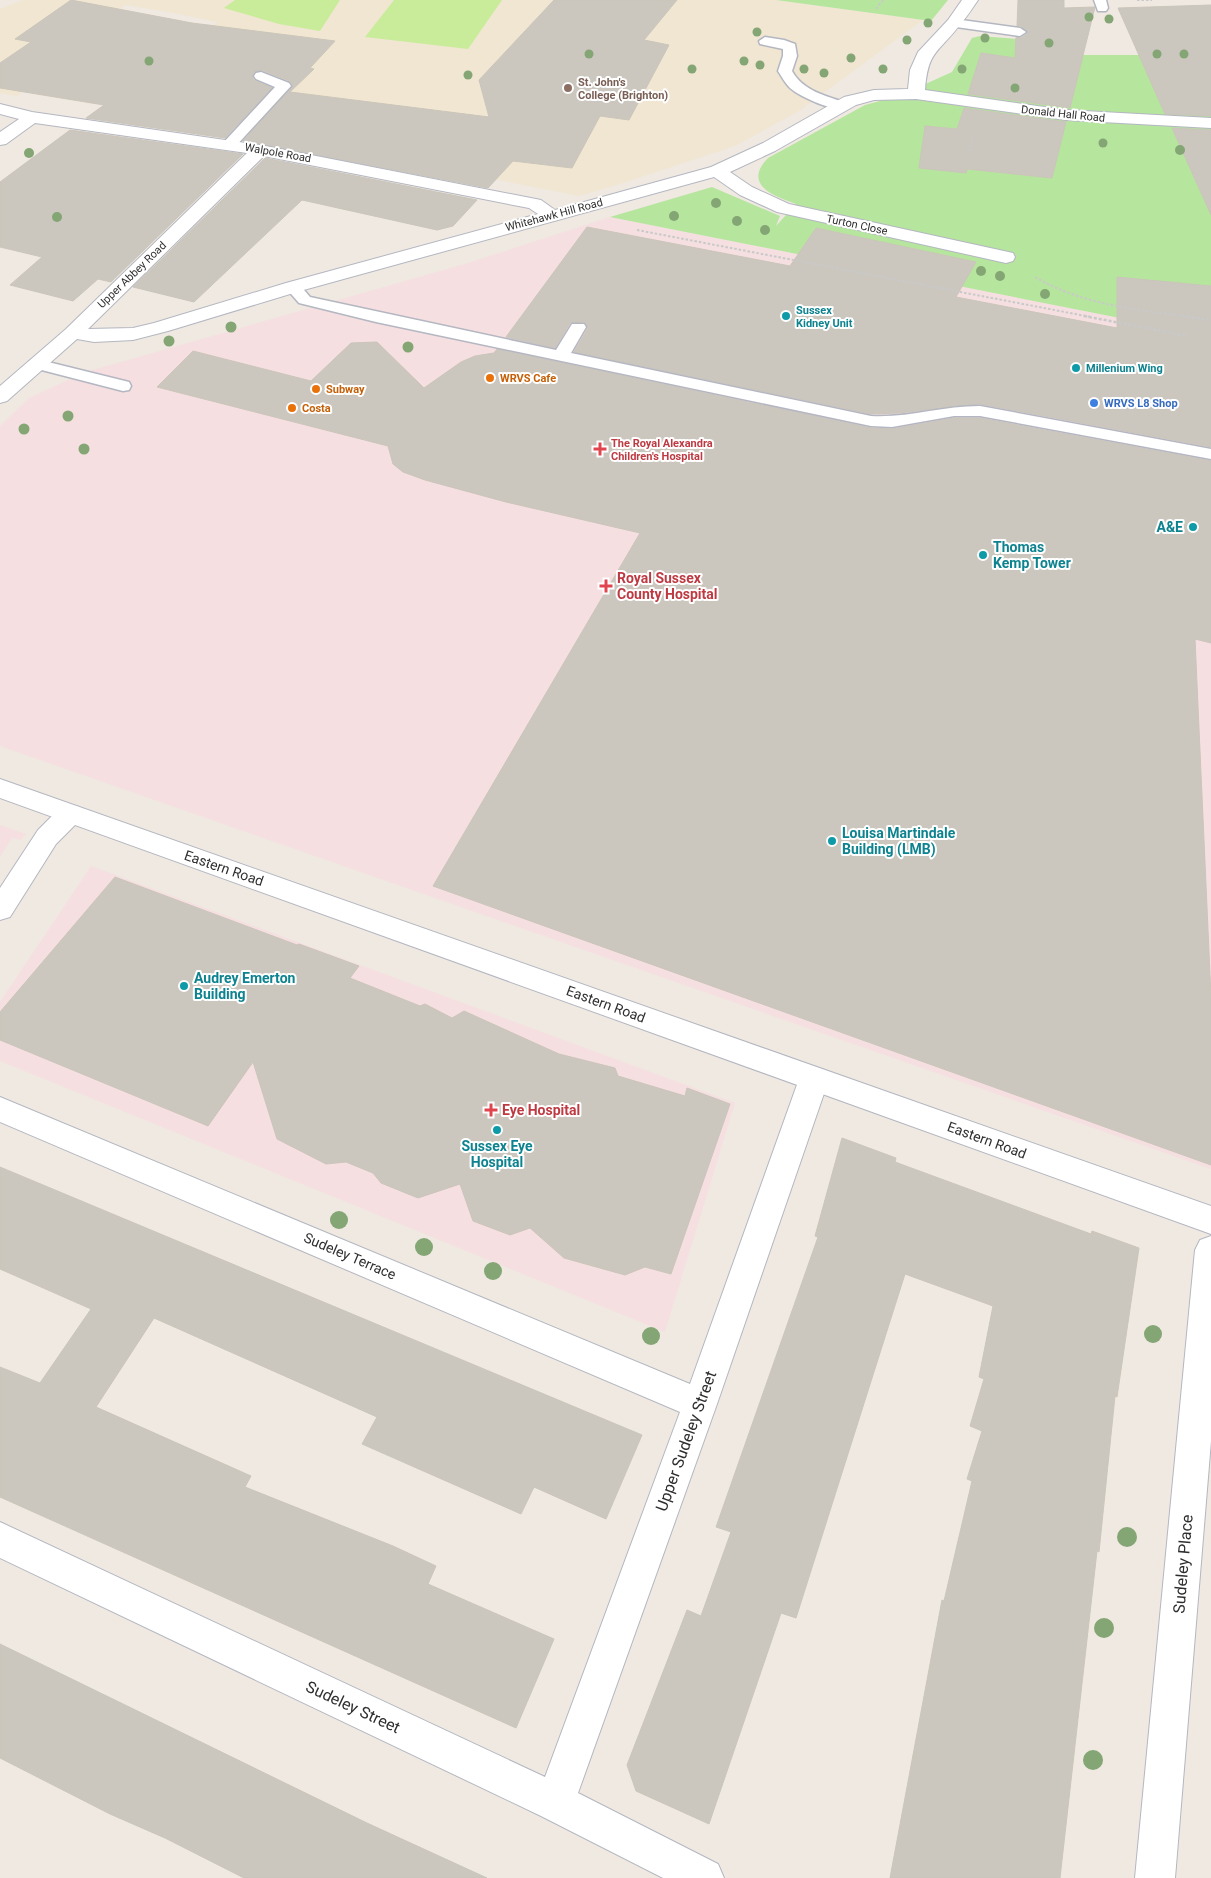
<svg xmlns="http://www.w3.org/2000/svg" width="1211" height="1878" font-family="Roboto,sans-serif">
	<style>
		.education { fill: #f0e6d1 }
		.medical { fill: #f5dfe0 }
		.green { fill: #b6e59e }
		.pitch { fill: #c9ec9a }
		.building { fill: #cbc7bf; stroke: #cbc5ba }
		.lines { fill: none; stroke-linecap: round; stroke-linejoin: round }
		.lane-casing { stroke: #b4b7c1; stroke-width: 3 }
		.street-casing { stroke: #b4b7c1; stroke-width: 2 }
		.secondary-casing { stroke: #b4b7c1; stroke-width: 2 }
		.path-far1 { stroke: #c9c9c9; stroke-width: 2; stroke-dasharray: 2.5 2; stroke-linecap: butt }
		.path { stroke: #c9c9c9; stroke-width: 2.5; stroke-dasharray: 3 2; stroke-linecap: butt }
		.lane { fill: #fff; fill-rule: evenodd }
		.street { fill: #fff; fill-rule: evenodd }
		.secondary { fill: #fff; fill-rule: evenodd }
		.tree { fill: #84a574 }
		.education-dot { fill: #8d6e63; stroke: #fff; stroke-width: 2 }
		.culture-dot { fill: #0f9aa8; stroke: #fff; stroke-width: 2 }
		.food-dot { fill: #e8710a; stroke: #fff; stroke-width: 2 }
		.shop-dot { fill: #3f7fe0; stroke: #fff; stroke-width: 2 }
		.health-dot { fill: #e0444e; stroke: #fff; stroke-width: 2 }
		.labels { text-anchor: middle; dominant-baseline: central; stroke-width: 4; stroke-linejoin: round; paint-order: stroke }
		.far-education-label { font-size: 11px; font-weight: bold; fill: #785e54; stroke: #fff; text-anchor: start }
		.far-street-label { font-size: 11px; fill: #2e2e2e; stroke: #fff }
		.far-culture-label { font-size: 11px; font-weight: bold; fill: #0d838f; stroke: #fff; text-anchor: start }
		.far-food-label { font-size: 11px; font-weight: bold; fill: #c56008; stroke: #fff; text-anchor: start }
		.far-shop-label { font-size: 11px; font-weight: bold; fill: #366cbe; stroke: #fff; text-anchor: start }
		.far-health-label { font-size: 11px; font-weight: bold; fill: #be3a42; stroke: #fff; text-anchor: start }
		.culture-label { font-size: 14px; font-weight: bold; fill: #0d838f; stroke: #fff; text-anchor: start }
		.health-label { font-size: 14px; font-weight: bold; fill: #be3a42; stroke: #fff; text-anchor: start }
		.street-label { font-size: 14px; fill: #2e2e2e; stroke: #fff }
		.near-street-label { font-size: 16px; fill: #2e2e2e; stroke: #fff }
	</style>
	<rect width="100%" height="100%" fill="#efe9e1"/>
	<!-- education -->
	<path class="education" d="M23 0H776L923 20 799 111 735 146 617 185 579 196 266 134 126 115 217 22 174 13 125 5 17 96 0 93V9Z"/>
	<!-- medical -->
	<path class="medical" d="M610 217 1211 336V1169L0 746V426L29 398 86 372 468 263Z
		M0 825 26 834 21 840 12 838 0 857Z
		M91 866 735 1103 665 1332 0 1061V1002Z"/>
	<!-- green -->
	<path class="green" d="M776 0H948L931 21Z
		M980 36 1032 40 1084 55H1211V336L610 217 712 187 780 216 776 226 796 204C774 196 742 185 768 158L865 105 899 96 952 72 972 38Z"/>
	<!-- pitch -->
	<path class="pitch" d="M235 0H340L320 31 279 24 224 8Z
		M394 0H502L468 49 365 37Z"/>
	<!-- building -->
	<path class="building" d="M71 0 192 23 335 41 310 68 314 69 290 92 489 117 479 80 554 0H677L644 40 669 45 629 120 600 116 572 168 513 161 488 188 243 141 293 86 290 81 262 70 254 72 252 77 255 81 272 88 225 138 86 118 104 105 0 88V63L31 42 15 39Z
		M1018 0H1064V8L1095 7 1070 108 968 94 981 53 1015 58 1016 37 1021 38 1028 33 1021 26H1017Z
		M1211 5V116L1165 114 1118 8Z
		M964 108 1066 122 1052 178 967 169 966 173 919 168 925 126 957 129Z
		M1172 128 1211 130V215Z
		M70 130 243 154 111 282 98 279 73 301 10 285 42 257 0 247V182Z
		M265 158 477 200 453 226 437 230 302 200 194 302 133 287Z
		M587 227 790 266 816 228 976 262 956 297 1117 328V277L1211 286V447L980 404 898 413 871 414 574 352 588 328 584 322 570 323 555 348 506 337Z
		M377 342 424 388 461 362 475 356 494 353 497 349 871 428 892 429 954 418H980L1211 461V643L1195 639 1211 997V1165L433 886 640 533 506 502 425 480 403 472 393 464 388 446 157 387 193 351 311 381 351 343Z
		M115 877 297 945 299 944 359 966 350 978 420 1006 425 1004 452 1018 464 1011 559 1054 615 1068 618 1076 685 1096 687 1088 730 1104 671 1274 645 1267 625 1275 564 1258 530 1228 510 1235 473 1221 460 1184 418 1198 381 1183 373 1173 346 1162 326 1164 277 1139 253 1062 208 1126 0 1040V1012Z
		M842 1138 896 1158 895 1162 1091 1234 1092 1231 1139 1248 1117 1397 1115 1396 1099 1552 1097 1551 1060 1878H890L942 1600 944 1601 972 1481 967 1479 982 1431 970 1426 984 1379 979 1377 993 1306 905 1274 796 1618 781 1613 709 1824 636 1791 627 1765 687 1610 701 1616 731 1532 716 1527 818 1237 815 1236Z
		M0 1167 642 1435 606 1519 534 1487 521 1514 362 1444 377 1417 154 1318 96 1407 251 1476 245 1487 393 1546 436 1566 428 1584 554 1639 516 1728 0 1497V1367L40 1383 91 1309 0 1269Z
		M0 1644 367 1823 487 1878H244L165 1838 110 1814 0 1758Z"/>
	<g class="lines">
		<defs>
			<path id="lane" d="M1094 0H1106L1108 8 1106 11H1098Z
				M954 19 1020 28 1026 32 1020 36 949 26 948 23 949 20Z
				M765 37 784 40 795 44 797 56 792 71C803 91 826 96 847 103L849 106 847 109C834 112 800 97 790 88 785 83 782 77 778 71L783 56V49L760 44 759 41Z
				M261 72 289 83 291 86 234 148H224L222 145 224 142 275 87 256 79 254 76 256 73Z
				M293 282 299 284 310 297 556 350 572 324H584L586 327 571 353 871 416C908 418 942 406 980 406L1211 449V459L980 416H954L892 427 871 426 376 322 299 303 285 287 287 284Z
				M36 359 129 382 131 386 129 390 123 391 30 367 28 364 30 361Z"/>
			<path id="street" d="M962 0H978C972 9 966 18 959 26 937 54 928 51 925 90L1066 110 1211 118V128L1066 120 916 99 874 100 856 105 775 151 730 172 752 187 789 204 1013 253 1015 257 1013 261 1006 263 777 212 740 195 714 177 300 291 168 331 133 340 94 342 77 339 7 401 0 403V386L66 329 247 153 35 123 6 144 0 145V132L19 119 0 114V104L32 112 260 145 541 200 555 210 711 167 763 143 844 97 874 90 908 89 910 70 918 52 948 20ZM264 156 529 208 538 214 286 283 154 323 133 328 88 329Z
				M70 805 79 807 83 814 79 821 56 844 10 917 0 920V888L38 830 61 807Z
				M814 1067 824 1070 829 1079 717 1404 578 1793 718 1864 724 1878H663L541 1816 0 1558V1522L545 1777 680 1412 0 1122V1097L690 1384 799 1079 804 1070Z
				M1211 1236V1441L1175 1878H1135L1195 1250 1200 1240Z"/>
			<path id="secondary" d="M0 779 1211 1206V1234L0 798Z"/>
		</defs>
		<!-- lane casing -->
		<use href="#lane" class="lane-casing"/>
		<!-- street casing -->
		<use href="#street" class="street-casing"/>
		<!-- secondary casing -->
		<use href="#secondary" class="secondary-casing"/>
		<!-- path-far1 -->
		<path class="path-far1" d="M1137 0H1152
			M876 9 883 0
			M969 151 972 137
			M637 230 1091 317
			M1035 277C1083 305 1137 310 1192 317"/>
		<!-- path -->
		<path class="path" d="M1084 316 1188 336
			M1182 316 1211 320"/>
		<!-- lane -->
		<use href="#lane" class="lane"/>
		<!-- street -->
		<use href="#street" class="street"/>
		<!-- secondary -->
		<use href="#secondary" class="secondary"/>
	</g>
	<!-- trees -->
	<g class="tree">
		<circle cx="1089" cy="17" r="4.5"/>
		<circle cx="1109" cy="19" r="4.5"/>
		<circle cx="928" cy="23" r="4.5"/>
		<circle cx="757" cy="32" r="4.5"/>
		<circle cx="985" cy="38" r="4.5"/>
		<circle cx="907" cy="40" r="4.5"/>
		<circle cx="1049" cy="43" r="4.5"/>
		<circle cx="589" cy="54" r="4.5"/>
		<circle cx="1157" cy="54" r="4.5"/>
		<circle cx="1184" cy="54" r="4.5"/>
		<circle cx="851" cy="58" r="4.5"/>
		<circle cx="149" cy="61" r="4.5"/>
		<circle cx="744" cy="61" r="4.5"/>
		<circle cx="760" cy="65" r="4.5"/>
		<circle cx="692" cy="69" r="4.5"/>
		<circle cx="804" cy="69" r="4.5"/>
		<circle cx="883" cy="69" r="4.5"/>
		<circle cx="962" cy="69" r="4.5"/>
		<circle cx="824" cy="73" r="4.5"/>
		<circle cx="468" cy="75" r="4.5"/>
		<circle cx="1015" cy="88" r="4.5"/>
		<circle cx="1103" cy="143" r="4.5"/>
		<circle cx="1180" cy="150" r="5"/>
		<circle cx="29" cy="153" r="5"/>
		<circle cx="716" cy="203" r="5"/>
		<circle cx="674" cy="216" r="5"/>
		<circle cx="57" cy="217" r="5"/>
		<circle cx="737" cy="221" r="5"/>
		<circle cx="765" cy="230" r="5"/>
		<circle cx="981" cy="271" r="5"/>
		<circle cx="1000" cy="276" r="5"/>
		<circle cx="1045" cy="294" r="5"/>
		<circle cx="231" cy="327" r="5.5"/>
		<circle cx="169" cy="341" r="5.5"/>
		<circle cx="408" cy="347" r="5.5"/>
		<circle cx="68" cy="416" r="5.5"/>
		<circle cx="24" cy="429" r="5.5"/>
		<circle cx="84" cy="449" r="5.5"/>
		<circle cx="339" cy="1220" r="9"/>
		<circle cx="424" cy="1247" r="9"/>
		<circle cx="493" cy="1271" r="9"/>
		<circle cx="1153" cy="1334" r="9"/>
		<circle cx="651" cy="1336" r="9"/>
		<circle cx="1127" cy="1537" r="10"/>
		<circle cx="1104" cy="1628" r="10"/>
		<circle cx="1093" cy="1760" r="10"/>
	</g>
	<!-- markers -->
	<circle class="education-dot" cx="568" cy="88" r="5"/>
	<g class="culture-dot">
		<circle cx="786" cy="316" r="5"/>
		<circle cx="1076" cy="368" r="5"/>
		<circle cx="1193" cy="527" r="5"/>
		<circle cx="983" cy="555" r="5"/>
		<circle cx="832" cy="841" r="5"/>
		<circle cx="184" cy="986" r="5"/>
		<circle cx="497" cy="1130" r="5"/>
	</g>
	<g class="food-dot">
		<circle cx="490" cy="378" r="5"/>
		<circle cx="316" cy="389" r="5"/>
		<circle cx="292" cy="408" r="5"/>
	</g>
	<circle class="shop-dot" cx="1094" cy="403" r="5"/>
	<g class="health-dot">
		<path d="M597.5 441.5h5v5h5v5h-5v5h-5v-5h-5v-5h5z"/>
		<path d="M603.5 578.5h5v5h5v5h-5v5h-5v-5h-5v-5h5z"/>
		<path d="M488.5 1102.5h5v5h5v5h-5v5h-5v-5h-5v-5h5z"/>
	</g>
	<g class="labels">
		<!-- far-education labels -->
		<g class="far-education-label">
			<text x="578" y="82">St. John's<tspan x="578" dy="13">College (Brighton)</tspan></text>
		</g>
		<!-- far-street labels -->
		<g class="far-street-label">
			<text transform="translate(1063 114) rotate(6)">Donald Hall Road</text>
			<text transform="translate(278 153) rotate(10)">Walpole Road</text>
			<text transform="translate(554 215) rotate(-15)">Whitehawk Hill Road</text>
			<text transform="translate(857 225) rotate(12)">Turton Close</text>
			<text transform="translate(132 275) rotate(-44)">Upper Abbey Road</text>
		</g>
		<!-- far-culture labels -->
		<g class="far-culture-label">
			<text x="796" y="310">Sussex<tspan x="796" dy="13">Kidney Unit</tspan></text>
			<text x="1086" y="368">Millenium Wing</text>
		</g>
		<!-- far-food labels -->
		<g class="far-food-label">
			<text x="500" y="378">WRVS Cafe</text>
			<text x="326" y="389">Subway</text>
			<text x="302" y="408">Costa</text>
		</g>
		<!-- far-shop labels -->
		<g class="far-shop-label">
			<text x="1104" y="403">WRVS L8 Shop</text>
		</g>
		<!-- far-health labels -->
		<g class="far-health-label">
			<text x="611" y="443">The Royal Alexandra<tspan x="611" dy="13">Children's Hospital</tspan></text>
		</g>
		<!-- culture labels -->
		<g class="culture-label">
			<text x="1183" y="527" text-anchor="end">A&amp;E</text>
			<text x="993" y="547">Thomas<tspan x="993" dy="16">Kemp Tower</tspan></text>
			<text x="842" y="833">Louisa Martindale<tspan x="842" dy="16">Building (LMB)</tspan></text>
			<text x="194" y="978">Audrey Emerton<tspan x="194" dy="16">Building</tspan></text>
			<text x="497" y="1146" text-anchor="middle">Sussex Eye<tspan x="497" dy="16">Hospital</tspan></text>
		</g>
		<!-- health labels -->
		<g class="health-label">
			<text x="617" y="578">Royal Sussex<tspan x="617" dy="16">County Hospital</tspan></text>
			<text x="502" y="1110">Eye Hospital</text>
		</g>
		<!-- street labels -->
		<g class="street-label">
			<text transform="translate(224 868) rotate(19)">Eastern Road</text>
			<text transform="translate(606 1004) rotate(20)">Eastern Road</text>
			<text transform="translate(987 1140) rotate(20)">Eastern Road</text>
			<text transform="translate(350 1256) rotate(23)">Sudeley Terrace</text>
		</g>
		<!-- near-street labels -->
		<g class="near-street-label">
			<text transform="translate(686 1441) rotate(-70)">Upper Sudeley Street</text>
			<text transform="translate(1183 1564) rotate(-85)">Sudeley Place</text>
			<text transform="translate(353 1707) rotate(25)">Sudeley Street</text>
		</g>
	</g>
</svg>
